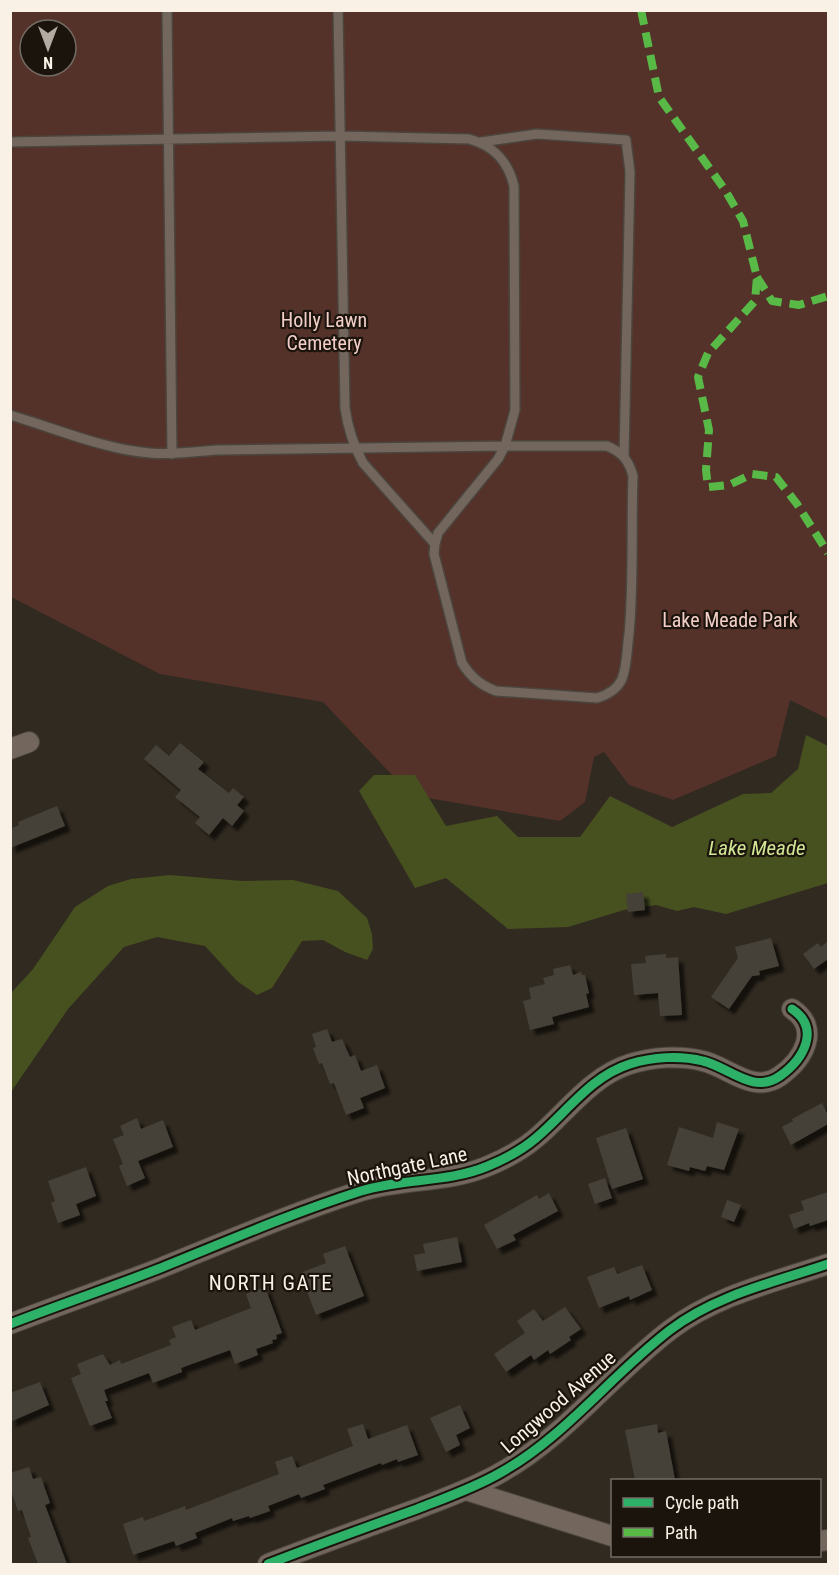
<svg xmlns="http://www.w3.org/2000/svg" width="839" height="1575" font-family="'Roboto Condensed',sans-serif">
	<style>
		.green { fill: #54322a; fill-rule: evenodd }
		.water { fill: #47511f }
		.building { fill: #454139; filter: url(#shadow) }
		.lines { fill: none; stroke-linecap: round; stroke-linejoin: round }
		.service-casing { stroke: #4b453d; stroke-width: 12 }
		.minor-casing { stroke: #4b453d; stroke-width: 22 }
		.service { stroke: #72665d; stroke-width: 9 }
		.minor { stroke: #72665d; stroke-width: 20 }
		.quiet { stroke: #58b947; stroke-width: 8; stroke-dasharray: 15 8; stroke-linecap: butt }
		.cycleway-casing { stroke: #1a140d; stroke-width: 13 }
		.cycleway { stroke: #2db169; stroke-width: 9 }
		.labels { text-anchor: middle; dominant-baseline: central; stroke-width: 4.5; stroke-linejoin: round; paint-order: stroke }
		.park-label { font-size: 20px; fill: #f2cec6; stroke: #1a140d }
		.street-label { font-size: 20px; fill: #f9f1e6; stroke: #1a140d }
		.water-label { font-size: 21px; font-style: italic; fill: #d2e795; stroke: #1a140d }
		.neighbourhood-label { font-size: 21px; letter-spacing: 1.5px; fill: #f9f1e6; stroke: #1a140d }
	</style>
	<defs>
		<filter id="shadow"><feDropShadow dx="5.5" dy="5.5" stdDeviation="1.5" flood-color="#0009"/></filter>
	</defs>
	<rect width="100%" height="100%" fill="#312a20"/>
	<!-- green -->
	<path class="green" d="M10 11H828V719L790 700 776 756 673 800 629 785 604 752 594 757 585 802 560 821 411 795 323 702 160 674 11 597ZM30 30H66V66H30Z"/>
	<!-- water -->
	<path class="water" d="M806 735 828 746V883L726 914 694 907 677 911 656 905 624 910 568 927 508 929 446 878 415 888 359 791 374 775H415L446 826 497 816 518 837H580L610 796 672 827 743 794 771 793 798 769Z
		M170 875 242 881 293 880 338 891 367 918 372 934 373 949 367 960 345 952 323 940 302 941 272 988 257 995 237 981 205 946 157 937 124 947 68 1009 11 1092V993L33 969 75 907 108 886 131 879Z"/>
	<!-- building -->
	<path class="building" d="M180 743 204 762 198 769 229 793 233 788 244 797 237 805 244 811 232 826 223 818 209 835 195 823 200 817 175 797 181 790 144 759 156 745 169 756Z
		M57 806 65 826 10 848V829L19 825 18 822Z
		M643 892 645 910 628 912 626 894Z
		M771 938 779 966 759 971 760 975 752 976 729 1009 711 997 738 958 735 947Z
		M828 941V959L814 969 803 954 818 943 821 947Z
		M666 954V958L678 957 682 1015 660 1016 658 993 634 995 631 964 646 963 645 956Z
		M570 965 573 975 581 972 582 975H585L589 993 586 994 589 1007 552 1017 554 1024 530 1030 523 1001 531 999 529 988 545 984 543 978 554 975 553 969Z
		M327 1029 332 1042 342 1039 350 1057 355 1055 361 1071 377 1065 385 1088 360 1098 364 1108 346 1115 334 1083 330 1084 322 1063 319 1064 313 1048 316 1047 312 1034Z
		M822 1103 828 1115V1124L791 1145 782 1127 793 1121 792 1119Z
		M137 1118 141 1129 163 1120 173 1147 138 1161 145 1178 127 1186 119 1166 123 1164 113 1139 124 1135 120 1126Z
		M717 1122 739 1129 724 1170 707 1166 705 1171 690 1167 689 1171 667 1165 679 1127 713 1138Z
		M626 1128 643 1179 612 1189 596 1138Z
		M86 1167 96 1196 76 1204 80 1215 58 1223 51 1203 55 1201 48 1181Z
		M605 1178 612 1198 595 1204 588 1184Z
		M828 1192V1220L810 1226 809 1223 794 1229 789 1215 804 1210 801 1201Z
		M549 1193 558 1211 513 1235 516 1240 497 1249 484 1225 537 1195 539 1199Z
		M727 1200 741 1205 734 1222 721 1217Z
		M457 1237 462 1262 417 1271 414 1255 425 1253 423 1244Z
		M345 1246 364 1296 316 1315 300 1273 326 1263 323 1254Z
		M642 1265 652 1290 630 1300 629 1296 599 1308 587 1277 614 1267 617 1274Z
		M265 1287 282 1333 276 1335 277 1339 272 1340 273 1343 256 1349 258 1355 235 1364 230 1350 181 1368 182 1372 153 1383 149 1373 104 1390 108 1401H105L112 1418 90 1426 71 1378 81 1374 77 1364 103 1354 110 1365 120 1360 121 1364 171 1345 169 1340 176 1337 172 1327 191 1320 195 1330 251 1308 246 1294Z
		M565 1307 581 1329 569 1337 571 1340 550 1354 548 1350 534 1360 531 1355 506 1372 494 1354 525 1333 517 1321 534 1309 543 1321Z
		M40 1382 49 1405 10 1422V1393Z
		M460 1405 470 1428 456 1435 460 1445 446 1452 430 1418Z
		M363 1424 368 1439 407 1425 418 1455 398 1462 397 1459 382 1465 381 1463 323 1485 325 1489 301 1498 299 1494 268 1506 270 1511 250 1518 249 1516 233 1521 232 1518 195 1533 197 1538 176 1546 174 1541 133 1555 123 1524 143 1517 144 1521 185 1506 186 1510 279 1474 275 1462 292 1456 297 1468 353 1446 347 1429Z
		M657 1424 658 1433 666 1431 675 1480H635L625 1430Z
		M29 1467 33 1479 41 1477 50 1503 45 1505 67 1564H38L28 1538 31 1537 22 1510 18 1511 10 1488V1473Z"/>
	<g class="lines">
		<defs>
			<path id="service" d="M167 10 172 454
				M338 10 345 408C348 429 353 445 363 463L435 544
				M10 142 341 136 469 139C494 146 508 161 514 186L515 410 505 446 498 459 438 533 435 544 434 554 462 663C471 677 480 685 496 691L597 698C607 695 617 690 622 679 627 666 627 648 629 634 634 581 631 528 633 476 629 461 622 452 607 446H505L216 450C194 452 172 455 150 453 106 450 54 428 10 415
				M481 142 537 134 626 140 630 172 624 456"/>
			<path id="minor" d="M10 749 29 742
				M10 1324C59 1305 109 1288 158 1269 225 1242 292 1213 361 1191 403 1178 448 1183 488 1166 505 1159 522 1150 536 1138 566 1113 591 1076 630 1064 652 1057 680 1055 703 1061 729 1067 753 1095 780 1076 804 1059 821 1028 792 1009
				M466 1490 612 1536
				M820 1541 828 1540
				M268 1564C317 1545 367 1527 417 1509 445 1498 474 1488 500 1473 565 1437 611 1375 670 1330 716 1295 775 1282 828 1264"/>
		</defs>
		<!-- service casing -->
		<use href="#service" class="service-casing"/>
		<!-- minor casing -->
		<use href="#minor" class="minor-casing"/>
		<!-- service -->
		<use href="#service" class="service"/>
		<!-- minor -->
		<use href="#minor" class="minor"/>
		<!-- quiet -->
		<path class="quiet" d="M641 10 659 97 725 190 743 221 757 277 755 301 708 353 698 377 709 430 706 470 708 487 729 485 752 474 776 477 797 504 828 553
			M757 277 772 301 799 305 828 296"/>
		<defs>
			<path id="cycleway" d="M10 1324C59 1305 109 1288 158 1269 225 1242 292 1213 361 1191 403 1178 448 1183 488 1166 505 1159 522 1150 536 1138 566 1113 591 1076 630 1064 652 1057 680 1055 703 1061 729 1067 753 1095 780 1076 804 1059 821 1028 792 1009
				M268 1564C317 1545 367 1527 417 1509 445 1498 474 1488 500 1473 565 1437 611 1375 670 1330 716 1295 775 1282 828 1264"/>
		</defs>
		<!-- cycleway casing -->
		<use href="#cycleway" class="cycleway-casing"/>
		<!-- cycleway -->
		<use href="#cycleway" class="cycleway"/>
	</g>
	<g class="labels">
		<!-- park labels -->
		<g class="park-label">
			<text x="324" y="320">Holly Lawn<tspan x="324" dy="23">Cemetery</tspan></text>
			<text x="730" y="620">Lake Meade Park</text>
		</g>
		<!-- street labels -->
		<g class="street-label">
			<text transform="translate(407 1166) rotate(-12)">Northgate Lane</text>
			<text transform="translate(558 1402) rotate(-41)">Longwood Avenue</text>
		</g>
		<!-- water labels -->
		<g class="water-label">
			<text x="757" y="848">Lake Meade</text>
		</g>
		<!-- neighbourhood labels -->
		<g class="neighbourhood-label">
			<text x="271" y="1283">NORTH GATE</text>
		</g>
	</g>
	<!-- border -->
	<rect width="839" height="1575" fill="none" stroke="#f9f1e6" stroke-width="24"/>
	<!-- legend -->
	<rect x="611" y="1479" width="210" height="78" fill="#1a140d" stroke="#736c64" stroke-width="1.5"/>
	<rect x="623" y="1498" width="30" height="9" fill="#2db169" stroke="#736c64" stroke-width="1.5"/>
	<text x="665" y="1509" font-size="18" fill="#f9f1e6">Cycle path</text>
	<rect x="623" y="1528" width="30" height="9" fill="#58b947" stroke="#736c64" stroke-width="1.5"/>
	<text x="665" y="1539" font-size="18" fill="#f9f1e6">Path</text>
	<!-- north arrow -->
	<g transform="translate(48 48) rotate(180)"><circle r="28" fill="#1a140d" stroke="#736c64" stroke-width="1.5"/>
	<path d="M0-4.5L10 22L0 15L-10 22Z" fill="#b3aba1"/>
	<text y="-9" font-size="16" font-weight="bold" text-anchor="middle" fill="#f9f1e6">N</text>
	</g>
</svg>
